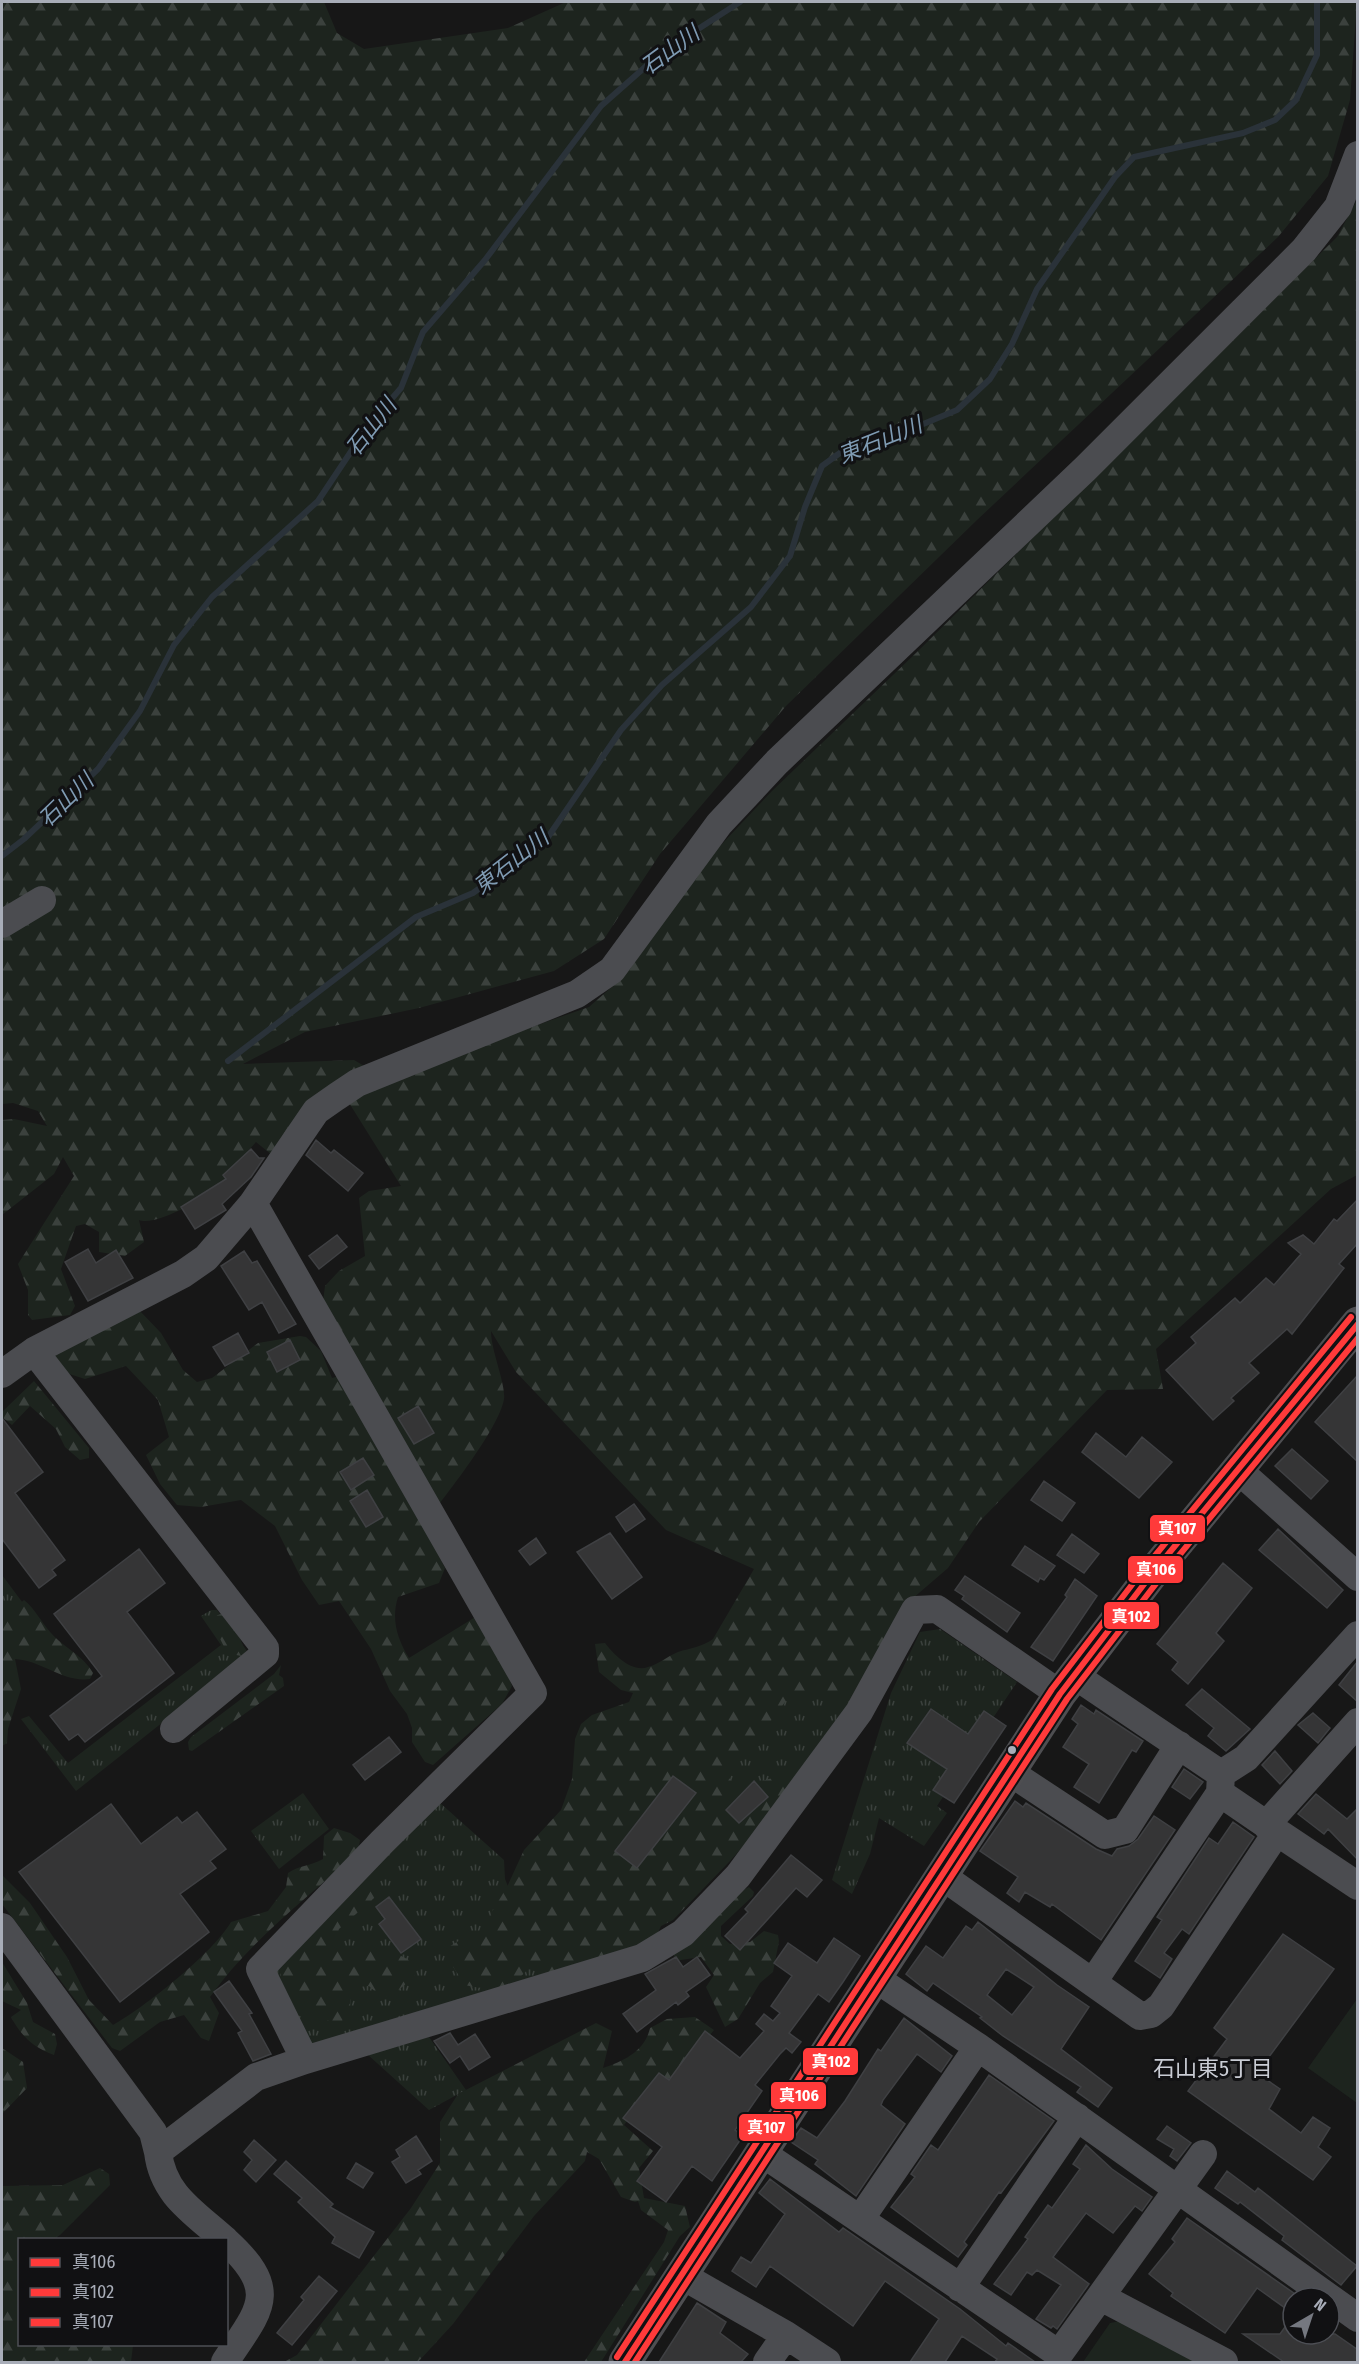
<svg xmlns="http://www.w3.org/2000/svg" width="1359" height="2364" font-family="'Fira Sans Condensed','Noto Sans JP',sans-serif">
	<style>
		.grass { fill: url(#grass-tufts) }
		.forest { fill: url(#forest-firs) }
		.park { fill: #1d241e }
		.lines { fill: none; stroke-linecap: round; stroke-linejoin: round }
		.stream { stroke: #2a3239; stroke-width: 6 }
		.building { fill: #353536; stroke: #3f4043; stroke-width: 1.5; fill-rule: evenodd }
		.minor { stroke: #4b4c50; stroke-width: 28 }
		.highway { stroke: #4e4e51; stroke-width: 33 }
		.bus-1-casing { stroke: #111113; stroke-width: 10 }
		.bus-2-casing { stroke: #111113; stroke-width: 10 }
		.bus-3-casing { stroke: #111113; stroke-width: 10 }
		.bus-1 { stroke: #ff3a3a; stroke-width: 6 }
		.bus-2 { stroke: #ff3a3a; stroke-width: 6 }
		.bus-3 { stroke: #ff3a3a; stroke-width: 6 }
		.bus-dot { fill: #a8adb8; stroke: #111113; stroke-width: 2 }
		.labels { text-anchor: middle; dominant-baseline: central; stroke-width: 6; stroke-linejoin: round; paint-order: stroke }
		.water-label { font-size: 22px; font-style: italic; fill: #7f9bb3; stroke: #111113 }
		.neighbourhood-label { font-size: 22px; fill: #c9ccd4; stroke: #111113 }
		.line-badge { stroke: #111113; stroke-width: 2 }
		.badge-label { font-size: 16px; text-anchor: middle; font-weight: bold; fill: #fff }
	</style>
	<defs>
		<pattern id="grass-tufts" width="24" height="20" patternUnits="userSpaceOnUse" patternTransform="scale(1.5)"><rect width="24" height="20" fill="#1d241e"/><path d="M3 7l-1-3M5 7V3M7 7l1-3M15 17l-1-3M17 17v-4M19 17l1-3" fill="none" stroke="#3b413d"/></pattern>
		<pattern id="forest-firs" width="22" height="20" patternUnits="userSpaceOnUse" patternTransform="scale(1.5)"><rect width="22" height="20" fill="#1d241e"/><path d="M5 1l3.5 6h-7zM16 11l3.5 6h-7z" fill="#3b413d"/></pattern>
	</defs>
	<rect width="100%" height="100%" fill="#171717"/>
	<!-- grass -->
	<path class="grass" d="M2 1575 43 1630 2 1650Z
		M211 1610H217L247 1651 245 1657 76 1791 21 1719 29 1716 68 1763 221 1645 201 1616Z
		M940 1629 1017 1682 993 1718 984 1711 968 1734 931 1709 907 1743 947 1769 933 1790 943 1797 937 1806 947 1813 924 1846 879 1818 870 1854 852 1894 832 1880 891 1693 920 1632Z
		M825 1689 854 1696 787 1797 739 1792 719 1772 777 1703 794 1693Z
		M303 1793 329 1829 279 1869 251 1831Z
		M439 1802 504 1860 505 1879 544 1976 312 2047 272 1968Z
		M429 2037 466 2090 429 2110 367 2054Z"/>
	<!-- forest -->
	<path class="forest" d="M2 2H324L337 33 364 49 508 28 566 2H1357L1350 100 1328 176 1278 237 977 520 786 706 660 854 604 939 554 971 419 1008 305 1032 243 1064 354 1060 366 1067 272 1155 256 1142C243 1155 234 1174 220 1186 207 1197 155 1227 139 1220L144 1242 125 1256 99 1252V1232L85 1224 76 1226 61 1269 75 1306 70 1315 32 1320 28 1315V1290L18 1264 74 1176 63 1157 54 1174 2 1215V1120L14 1119 47 1126 38 1111 13 1103 2 1104Z
		M1357 200V1175L1331 1189 1156 1349 1163 1389 1107 1390 979 1522 948 1568 912 1599 854 1696 823 1692 788 1698 765 1729 729 1764V1778L737 1787 781 1776 787 1784V1797L730 1861 673 1920 661 1926 655 1939 544 1976 531 1966C511 1989 495 1992 465 1985L448 1959 447 1948 470 1934 490 1927V1915L507 1887 524 1850 561 1810 572 1779 575 1739 581 1724 592 1715 629 1702 633 1693 621 1690 599 1672 595 1644 605 1643C614 1655 632 1673 648 1667 659 1664 668 1656 678 1652 691 1648 702 1647 713 1639L754 1569 666 1530 516 1372 491 1331C491 1351 506 1384 504 1399 499 1429 443 1499 423 1525L445 1568 439 1583 398 1597C391 1619 397 1639 409 1658L477 1616 499 1652 512 1686 502 1704 433 1765 425 1762 412 1742V1728L407 1714 390 1691 371 1649 339 1601 319 1605 302 1580 275 1526 241 1500 201 1507 177 1505 160 1484 146 1455 169 1437 158 1400 126 1366 85 1379 60 1371 52 1357 139 1310 161 1333 183 1370 197 1382 212 1378 258 1343 300 1336 306 1337 321 1351 332 1378 359 1371 323 1302 325 1286 339 1271 365 1256 359 1198 369 1191 401 1186 346 1098 365 1085 589 1007 622 978 704 863 772 791 917 652 1337 237Z
		M34 1381 89 1448V1458L80 1460 65 1447 56 1429 30 1406 12 1425 2 1417V1412Z
		M24 1600C36 1610 41 1622 51 1633 64 1648 83 1655 93 1673L90 1679C64 1683 41 1660 15 1659L21 1689 8 1729 7 1743 2 1746V1622L6 1623 13 1610Z
		M221 1614 239 1636 244 1648 241 1656 227 1653C222 1641 214 1630 212 1617Z
		M281 1665 279 1675 283 1678 284 1686 192 1751 189 1750 188 1742 191 1737 274 1674Z
		M334 1828 350 1833 360 1840 358 1852C307 1898 250 1941 210 1997L219 2013 209 2041 201 2038 184 2015 160 2022 120 2051 112 2048 2 1904V1875L30 1903 67 1957 89 2000 113 2025C145 2007 213 1953 231 1922L268 1911 286 1887 288 1873C299 1865 311 1866 323 1859L324 1836Z
		M367 1873 376 1876 382 1891 339 1929 334 1944C350 1955 367 1950 385 1951 394 1951 404 1958 412 1961L415 1976 395 1993 382 1998 369 1986 358 1987 350 1998V2013L342 2021 331 2022 295 2004 284 1986 278 1966 308 1936 324 1930C328 1920 337 1916 342 1907 352 1887 346 1888 367 1873Z
		M749 1887 754 1892 753 1896 721 1926V1936L730 1944 750 1942 764 1931 778 1935 779 1941 773 1972 760 1983 738 2019 725 2027 706 1987 714 1975 701 1957 674 1961V1948L736 1894Z
		M2 1962 27 2003 33 2022 55 2034 57 2044 54 2055C34 2048 21 2036 11 2017L21 2010 2 2001Z
		M695 2017 714 2030 684 2067 643 2099 624 2125 653 2151 639 2168 644 2198 685 2206 690 2227 680 2236 601 2362H584L664 2242 668 2230 641 2210 638 2201 635 2202 621 2197 599 2159 587 2152 585 2161 534 2216 453 2324 418 2362H284L297 2355 411 2208 440 2163V2122L458 2094 596 2023 612 2031 603 2068C624 2061 645 2051 650 2028L667 2019Z
		M2 2048 23 2062 27 2088 2 2114Z
		M100 2168 109 2174 110 2185 60 2235 54 2239 20 2240V2344L133 2345 131 2362H2V2186L63 2185Z"/>
	<!-- park -->
	<path class="park" d="M1357 1999V2103L1308 2068Z
		M1120 2321 1198 2362H1083L1110 2323Z"/>
	<g class="lines">
		<!-- stream -->
		<path class="stream" d="M2 856 24 839 98 769 140 711 174 645 212 597 318 501 368 426 401 388 423 332 485 260 601 106 661 53 740 2
			M228 1061 416 917 473 893 546 840 621 730 662 685 751 607 790 556 805 507 822 466 844 450 904 432 957 410 990 379 1012 344 1037 289 1115 177 1134 157 1243 133 1275 120 1296 100 1317 55V2"/>
	</g>
	<!-- building -->
	<path class="building" d="M316 1140 331 1153 334 1150 363 1173 348 1191 306 1155Z
		M251 1149 259 1158H264L251 1177 222 1204 226 1210 195 1229 181 1207 226 1179 223 1175Z
		M1358 1199V1243L1339 1264 1344 1268 1292 1334 1287 1329 1249 1363 1259 1373 1231 1398 1234 1401 1213 1420 1166 1370 1196 1343 1191 1337 1235 1298 1240 1303 1266 1278 1274 1285 1301 1254 1288 1243 1303 1235 1314 1244 1334 1219 1337 1221Z
		M337 1235 347 1247 319 1269 309 1256Z
		M88 1249 96 1263 116 1250 133 1278 88 1301 65 1262Z
		M244 1251 252 1263 257 1261 296 1324 279 1333 262 1302 249 1310 221 1266Z
		M238 1333 249 1353 225 1366 213 1347Z
		M290 1340 300 1360 277 1372 267 1352Z
		M1358 1375V1462L1315 1422Z
		M418 1406 434 1433 414 1444 398 1418Z
		M2 1418 43 1472 15 1493 65 1560 52 1570 56 1575 39 1588 2 1539Z
		M1096 1433 1126 1457 1142 1437 1172 1462 1139 1498 1082 1452Z
		M1292 1449 1328 1481 1311 1499 1275 1466Z
		M363 1458 374 1475 351 1490 340 1472Z
		M1044 1481 1075 1503 1062 1521 1031 1500Z
		M367 1490 383 1517 366 1527 350 1501Z
		M634 1504 645 1519 626 1532 616 1517Z
		M1278 1529 1343 1590 1327 1608 1259 1550Z
		M610 1533 642 1577 612 1599 577 1552Z
		M1072 1534 1099 1554 1084 1573 1057 1555Z
		M536 1538 546 1553 530 1565 519 1551Z
		M1025 1546 1055 1566 1044 1580 1040 1578 1038 1582 1012 1565Z
		M139 1549 165 1583 127 1612 174 1673 85 1742 78 1734 69 1740 50 1716 102 1676 54 1614Z
		M1223 1563 1252 1588 1216 1633 1224 1641 1188 1684 1172 1670 1178 1662 1157 1644Z
		M965 1576 1020 1613 1007 1632 962 1599 964 1596 955 1590Z
		M1075 1579 1097 1596 1053 1661 1031 1647 1067 1597 1065 1595Z
		M1358 1661V1702L1339 1685Z
		M1202 1689 1250 1729 1226 1751 1208 1736 1214 1728 1186 1705Z
		M1081 1705 1094 1714 1096 1710 1143 1741 1136 1752 1132 1750 1099 1803 1074 1787 1089 1764 1063 1747 1078 1724 1072 1719Z
		M931 1709 968 1734 984 1711 1006 1726 954 1803 933 1790 947 1769 907 1743Z
		M1313 1713 1330 1728 1318 1743 1298 1725Z
		M389 1737 401 1752 365 1780 353 1765Z
		M1275 1751 1292 1771 1280 1784 1262 1765Z
		M1184 1769 1203 1782 1190 1799 1172 1787Z
		M673 1776 696 1793 637 1868 615 1851Z
		M754 1781 768 1797 739 1823 726 1810Z
		M1316 1794 1347 1819 1358 1808V1860L1328 1829 1324 1834 1298 1814Z
		M1015 1801 1023 1807 1026 1803 1096 1849 1112 1856 1117 1849 1129 1846 1138 1839 1154 1816 1175 1830 1101 1940 1052 1904 1050 1907 1025 1892 1019 1902 1007 1893 1018 1877 980 1851Z
		M111 1804 141 1844 177 1817 182 1823 197 1812 226 1849 210 1861 216 1868 180 1894 209 1932 120 2002 19 1872Z
		M1233 1822 1254 1837 1189 1934 1182 1929 1164 1953 1172 1959 1160 1978 1135 1961 1162 1920 1157 1917 1209 1838 1218 1844Z
		M791 1855 822 1880 807 1897 796 1888 740 1950 725 1936 748 1912 745 1909Z
		M389 1897 421 1939 401 1953 379 1924 385 1919 376 1907Z
		M978 1922 1057 1985 1089 2007 1061 2049 1112 2088 1098 2107 1077 2092 1081 2087 1003 2036 980 2018 982 2017 933 1983 927 1991 906 1974 926 1946 943 1958 966 1926 972 1930ZM1006 1969 1034 1987 1012 2015 987 1995Z
		M1283 1934 1334 1969 1257 2073 1280 2089 1269 2109 1301 2133 1313 2117 1330 2128 1318 2147 1331 2157 1313 2180 1188 2091 1227 2039 1214 2028Z
		M834 1938 860 1956 843 1982 829 2002 818 1994 789 2033 801 2042 792 2053 786 2048 780 2054 755 2085 762 2091 735 2130 743 2136 712 2181 692 2166 666 2202 637 2181 662 2147 623 2118 659 2073 669 2080 705 2031 740 2058 764 2031 756 2024 764 2014 773 2021 780 2013 771 2006 792 1976 774 1963 788 1943 817 1963Z
		M676 1957 683 1967 697 1957 710 1975 686 1992 689 1996 678 2005 676 2002 637 2032 623 2014 656 1990 645 1974Z
		M229 1981 252 2013 249 2014 271 2054 253 2061 238 2033 242 2031 214 1992Z
		M904 2018 952 2056 941 2072 917 2054 883 2100 881 2105 905 2124 856 2196 815 2164 818 2160 791 2142 801 2128 817 2138 845 2101 878 2049 881 2051Z
		M450 2033 458 2045 475 2034 490 2057 469 2070 460 2056 450 2063 434 2041Z
		M989 2075 1054 2121 1001 2193 999 2192 964 2242 967 2245 958 2257 891 2207 915 2177 911 2174 931 2145 938 2150Z
		M1167 2126 1191 2143 1177 2161 1170 2156 1174 2149 1157 2139Z
		M416 2136 432 2161 418 2170 421 2174 406 2183 392 2162 400 2157 396 2150Z
		M254 2140 276 2160 256 2182 244 2170 252 2160 244 2152Z
		M1086 2145 1112 2169 1152 2197 1142 2211 1135 2206 1113 2233 1086 2213 1053 2257 1089 2284 1057 2329 1053 2326 1051 2328 1036 2319 1061 2285 1037 2270 1032 2275 1027 2272 1011 2295 994 2284 1028 2239 1025 2237 1048 2205 1052 2208 1080 2169 1073 2164Z
		M286 2161 333 2204 330 2207 374 2232 359 2258 332 2243 335 2237 298 2202 302 2198 274 2174Z
		M356 2163 373 2173 363 2188 347 2178Z
		M1227 2171 1255 2192 1258 2188 1357 2266 1341 2285 1282 2240 1284 2236 1240 2202 1238 2204 1215 2188Z
		M770 2179 839 2232 843 2228 960 2309 1006 2346 1008 2343 1035 2362H995L997 2359 962 2336 945 2362H910L939 2319 885 2281 853 2326 770 2266 756 2287 732 2271 741 2257 751 2263 785 2214 759 2193Z
		M1187 2218 1298 2296 1293 2298 1288 2310 1257 2288 1225 2333 1171 2296 1173 2293 1149 2274 1175 2242 1172 2239Z
		M319 2276 337 2291 292 2345 277 2333 304 2300 301 2297Z
		M697 2303 726 2322 720 2333 748 2354 741 2362H659Z
		M1293 2316V2334H1335L1358 2350V2362H1284L1243 2334H1280Z"/>
	<g class="lines">
		<!-- minor -->
		<path class="minor" d="M2 924 42 900
			M253 1203 533 1693 382 1842 260 1969 305 2060 642 1958 683 1933 738 1876 859 1712 915 1610 937 1609 1060 1694
			M34 1351 265 1648V1654L174 1729
			M2 1374 34 1351 183 1274 206 1258 253 1203 316 1111 336 1097 357 1083 577 994 612 970 719 824 777 762 1085 469 1304 250 1338 207 1358 155
			M1238 1470 1358 1577
			M1074 1675 1221 1774 1220 1793 1277 1832
			M1008 1771 1105 1835 1125 1830 1179 1745
			M1221 1774 1246 1758 1358 1635
			M1266 1825 1358 1722
			M942 1876 1140 2016 1151 2014 1161 2006 1277 1832 1358 1886
			M2 1927 153 2132 158 2152 256 2077 305 2060
			M875 1978 978 2047 1358 2318
			M1093 1982 1220 1793
			M158 2152C163 2195 194 2212 225 2240
			M762 2153 1059 2354 1203 2154
			M861 2218 978 2047
			M681 2275 786 2335 827 2362
			M960 2288 1077 2117
			M1101 2297 1224 2362
			M225 2362C259 2310 282 2292 226 2241
			M767 2362 786 2335"/>
		<!-- highway -->
		<path class="highway" d="M625 2362 1060 1694 1151 1575 1358 1323"/>
		<defs>
			<path id="bus-1" d="M625 2362 1060 1694 1151 1575 1358 1324"/>
			<path id="bus-2" d="M635 2362 1067 1699 1158 1581 1358 1338"/>
			<path id="bus-3" d="M617 2357 1052 1689 1144 1569 1351 1317"/>
		</defs>
		<!-- bus-1 casing -->
		<use href="#bus-1" class="bus-1-casing"/>
		<!-- bus-2 casing -->
		<use href="#bus-2" class="bus-2-casing"/>
		<!-- bus-3 casing -->
		<use href="#bus-3" class="bus-3-casing"/>
		<!-- bus-1 -->
		<use href="#bus-1" class="bus-1"/>
		<!-- bus-2 -->
		<use href="#bus-2" class="bus-2"/>
		<!-- bus-3 -->
		<use href="#bus-3" class="bus-3"/>
	</g>
	<!-- markers -->
	<circle class="bus-dot" cx="1012" cy="1750" r="5"/>
	<g class="labels">
		<!-- water labels -->
		<g class="water-label">
			<text transform="translate(670 50) rotate(-36)">石山川</text>
			<text transform="translate(371 427) rotate(-52)">石山川</text>
			<text transform="translate(880 440) rotate(-22)">東石山川</text>
			<text transform="translate(66 800) rotate(-44)">石山川</text>
			<text transform="translate(511 862) rotate(-38)">東石山川</text>
		</g>
		<!-- neighbourhood labels -->
		<g class="neighbourhood-label">
			<text x="1213" y="2068">石山東5丁目</text>
		</g>
	</g>
	<g class="line-badge">
		<rect x="1149" y="1514" width="57" height="29" rx="6" fill="#ff3a3a"/>
		<rect x="1127" y="1555" width="57" height="29" rx="6" fill="#ff3a3a"/>
		<rect x="1103" y="1601" width="57" height="29" rx="6" fill="#ff3a3a"/>
		<rect x="802" y="2047" width="57" height="29" rx="6" fill="#ff3a3a"/>
		<rect x="770" y="2081" width="57" height="29" rx="6" fill="#ff3a3a"/>
		<rect x="738" y="2113" width="57" height="29" rx="6" fill="#ff3a3a"/>
	</g>
	<g class="badge-label">
		<text x="1177" y="1534">真107</text>
		<text x="1156" y="1575">真106</text>
		<text x="1131" y="1622">真102</text>
		<text x="831" y="2067">真102</text>
		<text x="799" y="2101">真106</text>
		<text x="766" y="2133">真107</text>
	</g>
	<!-- border -->
	<rect width="1359" height="2364" fill="none" stroke="#a8adb8" stroke-width="6"/>
	<!-- legend -->
	<rect x="18" y="2238" width="210" height="108" fill="#111113" stroke="#4d4f55" stroke-width="1.5"/>
	<rect x="30" y="2258" width="30" height="9" fill="#ff3a3a" stroke="#4d4f55" stroke-width="1.5"/>
	<text x="72" y="2268" font-size="18" fill="#a8adb8">真106</text>
	<rect x="30" y="2288" width="30" height="9" fill="#ff3a3a" stroke="#4d4f55" stroke-width="1.5"/>
	<text x="72" y="2298" font-size="18" fill="#a8adb8">真102</text>
	<rect x="30" y="2318" width="30" height="9" fill="#ff3a3a" stroke="#4d4f55" stroke-width="1.5"/>
	<text x="72" y="2328" font-size="18" fill="#a8adb8">真107</text>
	<!-- north arrow -->
	<g transform="translate(1311 2316) rotate(39)"><circle r="28" fill="#111113" stroke="#4d4f55" stroke-width="1.5"/>
	<path d="M0-4.5L10 22L0 15L-10 22Z" fill="#757880"/>
	<text y="-9" font-size="16" font-weight="bold" text-anchor="middle" fill="#a8adb8">N</text>
	</g>
</svg>
